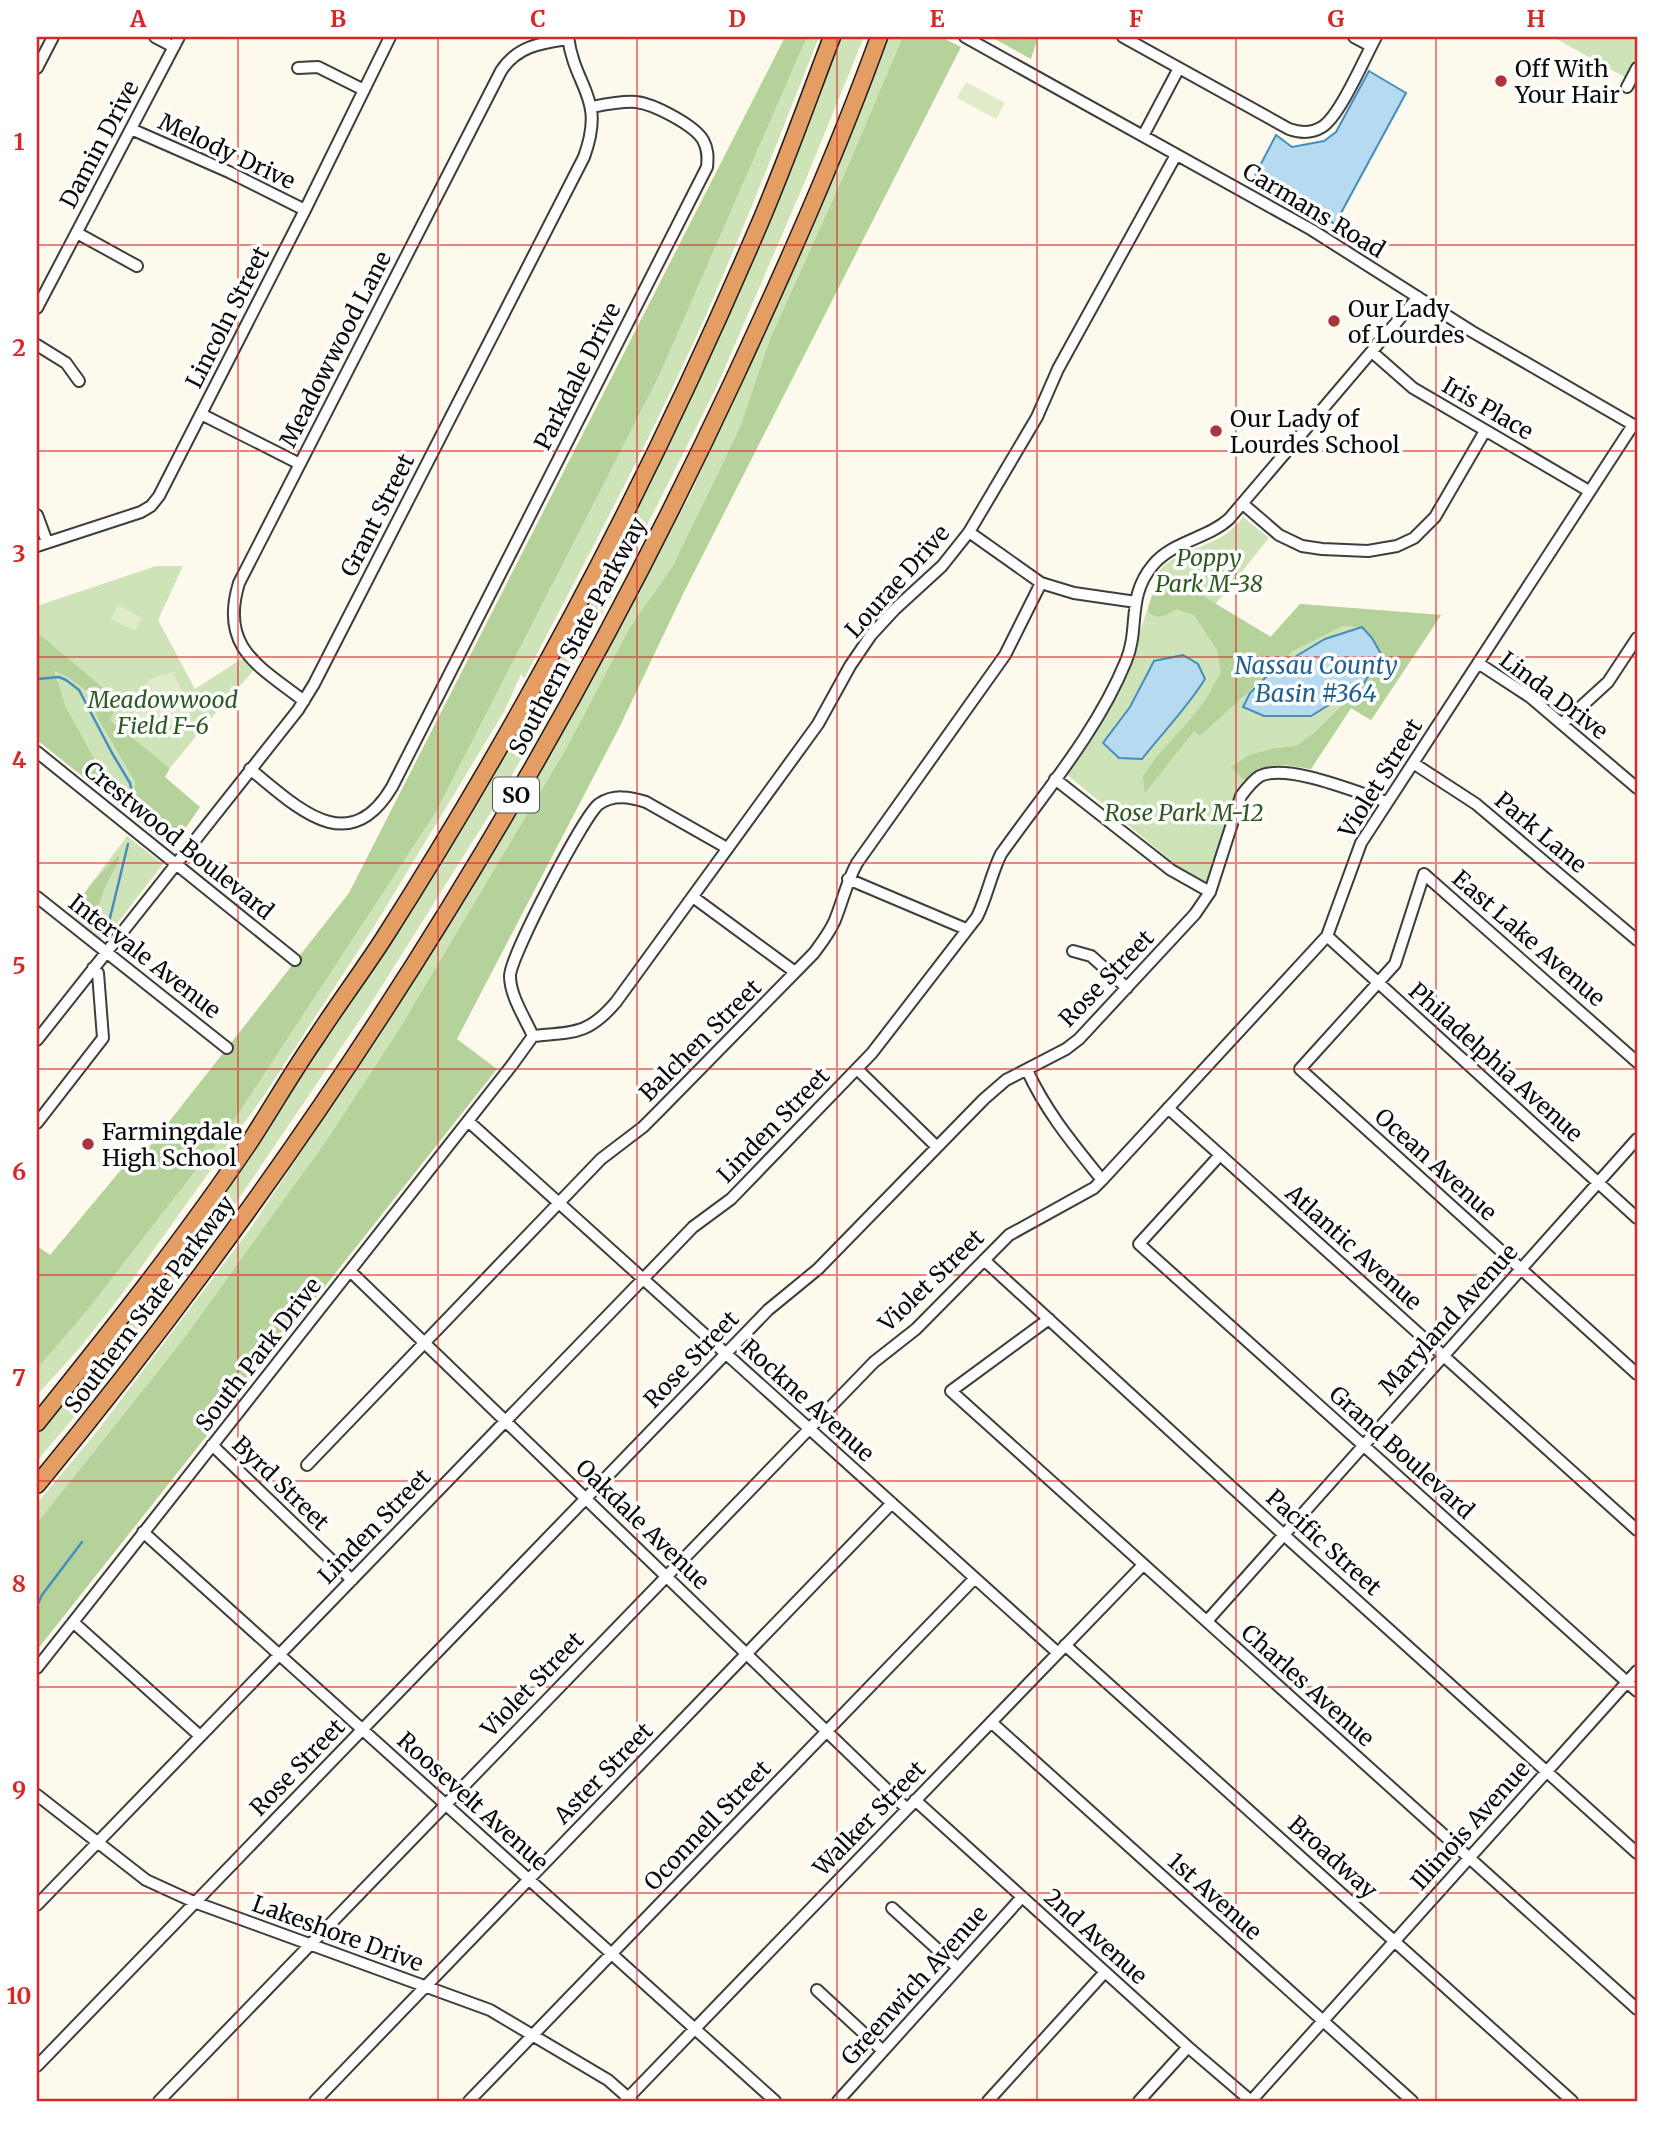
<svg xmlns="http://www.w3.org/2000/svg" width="1674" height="2138" font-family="Merriweather,serif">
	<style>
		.green { fill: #cfe3b9 }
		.forest { fill: #b4d29a; fill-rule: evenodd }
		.pitch { fill: #e0ebca }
		.water { fill: #b6daef; stroke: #458ebe; stroke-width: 2 }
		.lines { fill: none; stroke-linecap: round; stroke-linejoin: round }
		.stream { stroke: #458ebe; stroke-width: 2.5 }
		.minor-casing { stroke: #3e3e3e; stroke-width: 14 }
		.highway-casing { stroke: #1c1c1c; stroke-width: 19 }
		.minor { stroke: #fff; stroke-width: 10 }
		.highway { stroke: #e49d62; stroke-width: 16 }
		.grid { fill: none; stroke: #d62828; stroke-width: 2; stroke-opacity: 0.55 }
		.poi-dot { fill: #ac3339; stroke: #fff; stroke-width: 2.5 }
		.labels { text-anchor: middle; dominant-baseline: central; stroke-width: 7; stroke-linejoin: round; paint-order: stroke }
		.shield { fill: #fff; stroke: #545454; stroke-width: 2 }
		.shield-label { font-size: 21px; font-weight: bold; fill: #0b0b0b }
		.poi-label { font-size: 23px; fill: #0b0b0b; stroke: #fff; text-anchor: start }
		.street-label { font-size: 23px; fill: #0b0b0b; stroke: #fff }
		.park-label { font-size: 23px; font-style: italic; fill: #2f5b23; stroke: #fff }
		.water-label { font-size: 24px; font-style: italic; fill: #23608f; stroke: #fff }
		.neatline { fill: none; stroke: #d62828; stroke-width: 2.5 }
		.grid-label { font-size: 23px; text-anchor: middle; font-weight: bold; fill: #d62828 }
	</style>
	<rect width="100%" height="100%" fill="#fdf9ec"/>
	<!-- green -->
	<path class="green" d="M807 37H819C778 140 738 245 692 346 640 459 581 569 524 679L521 674 505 710 375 925 265 1094 122 1294 78 1350 37 1395V1369L86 1312 231 1125 436 812 659 376Z
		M838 37H864L806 179 717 386 607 605 493 809 370 1005 219 1228 80 1410 37 1461V1430L272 1120 406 917 690 393 763 237Z
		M887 37H901V41L847 168 770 339 741 424 722 465 672 567 630 627 567 747 398 1031 326 1141 182 1341 37 1523V1503L95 1434 250 1229 407 992 484 866 556 742 691 493 821 208Z
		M1553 37H1637V84Z
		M1243 517 1269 538 1215 605 1270 637 1300 604 1441 615 1371 720 1351 708 1311 769 1279 763 1259 769 1244 780 1235 793 1207 882 1181 869 1064 772 1122 687 1160 570C1179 548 1212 548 1232 529 1236 526 1240 521 1243 517Z
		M156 566H183L158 620 195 689 243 658 255 669 206 724 170 768 110 720 119 701 37 632V606Z
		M53 671 67 677 88 692 98 719 135 782V806L100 769 66 707Z
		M127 836 163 864 105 939 104 937 100 939 69 913Z"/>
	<!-- forest -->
	<path class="forest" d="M785 37H807L659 376 436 812 231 1125 86 1312 37 1369V1246L50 1255 140 1147 146 1151 349 893Z
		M901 37H941L961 47 683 594 620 726 457 1039 497 1069 37 1650V1523L182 1341 326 1141 398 1031 567 747 630 627 672 567 722 465 741 424 770 339 847 168 901 41Z
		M991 37H1038L1031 59Z
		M1160 570 1271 637 1300 604 1441 615 1371 720 1351 708 1311 769C1281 764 1270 761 1244 780L1231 767 1249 755 1276 748 1296 746 1313 734 1364 683 1381 654 1362 627 1343 626 1293 651 1200 736 1194 731 1145 793 1143 776 1157 756 1189 721 1206 699 1221 672 1217 650 1194 615 1176 609 1166 615 1157 617 1149 613 1148 609Z
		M37 632 119 701 110 720 170 768 165 777 200 807 172 848 37 740ZM54 671 67 677 88 692 98 719 135 782V805L100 769 66 707Z
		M119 855V861L105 887 99 905 88 916 77 913C80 891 104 871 119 855Z"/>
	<!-- pitch -->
	<path class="pitch" d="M966 82 1005 103 996 119 957 98Z
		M118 605 142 618 135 631 111 619Z
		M173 672 191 710 188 719 144 736 133 717 135 694 152 678Z"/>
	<!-- water -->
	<path class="water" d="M1369 71 1406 93 1335 224 1254 177 1276 135 1292 147 1324 141 1336 132Z
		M1362 627 1372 638 1381 654 1364 683 1311 716H1264L1243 707 1250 693 1265 678 1298 655 1325 639Z
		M1183 655 1198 664 1205 679C1187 708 1163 732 1142 759L1119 758 1103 743 1130 707 1154 661Z"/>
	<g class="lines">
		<!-- stream -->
		<path class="stream" d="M37 679 59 677 66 680 79 690 112 753 130 783 135 806
			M108 926 128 844
			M37 1606 42 1595 82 1542"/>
		<defs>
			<path id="minor" d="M155 37 174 47
				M965 37 1312 230 1471 331 1637 427
				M1123 37 1289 129C1300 133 1312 133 1322 127 1340 116 1365 57 1376 37
				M1354 37 1371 46
				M37 68 53 37
				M298 68 318 67 364 90
				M1627 87 1637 68
				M131 129 229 172 305 210
				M1143 136 1179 68
				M77 233 137 266
				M37 308 179 37
				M37 345 66 363 79 381
				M1372 352 1413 388 1589 491
				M201 414 300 464
				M1243 504 1279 535 1302 546 1322 549 1368 551 1397 546 1414 538 1435 517 1485 431
				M37 515 47 542
				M969 532 1041 583 1074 593 1136 602
				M37 546 141 512 151 506 159 496 305 210 390 37
				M1478 663 1530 697 1637 788
				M304 701C259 666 219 648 239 583L501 71C517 46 541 43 568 39
				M1562 724 1608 682 1637 638
				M37 752 295 960
				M1413 763 1476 804 1637 940
				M250 769C296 806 348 861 392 787L707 167C708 157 708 149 703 140 694 125 654 104 636 102 621 101 607 104 592 107
				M1055 779 1171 870 1210 892
				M848 879 966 929
				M37 897 227 1048
				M693 897 795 972
				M1327 936 1637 1218
				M1073 951 1091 956 1127 988
				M533 1036C574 1032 588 1035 616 1002L818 724 850 666 871 635 895 609 942 566 969 532 1037 417 1058 369 1176 155
				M37 1040 298 710 314 684 584 157C606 97 575 89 568 37
				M1637 1062 1424 874 1395 964 1300 1069 1637 1374
				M857 1069 937 1147
				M1027 1070C1046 1112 1074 1145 1102 1180
				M1168 1108 1637 1530
				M468 1121 1058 1653
				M37 1123 103 1038 98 973 93 968
				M1220 1155 1139 1244 1637 1691
				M984 1260 1284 1535 1637 1853
				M350 1271 907 1809
				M1049 1319 951 1391 1637 2009
				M212 1445 352 1580
				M307 1465 601 1159 643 1127 660 1110 814 953C822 942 830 932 835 920 843 900 847 881 857 863L1005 655 1041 583
				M143 1532 775 2101
				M1207 1621 1637 1139
				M73 1622 200 1736
				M1065 1645 1572 2101
				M37 1668 512 1065 533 1036C525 1018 510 996 510 976 510 957 584 815 599 804 614 794 630 797 646 802L727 848
				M991 1722 1412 2101
				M37 1795 146 1880 194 1902 490 2010 608 2080 632 2101
				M915 1800 1188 2047 1251 2101
				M37 1905 643 1279 693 1227 731 1199 872 1053 977 917C987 897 991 874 1001 854 1045 792 1097 732 1126 661 1140 628 1126 597 1153 565 1173 541 1207 539 1229 519L1418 297
				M892 1908 958 1968
				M817 1990 883 2051
				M37 2066 768 1310 818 1269 984 1099 1006 1080 1066 1049 1079 1039 1195 914 1210 892 1241 796C1247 788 1252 781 1260 776 1288 763 1358 793 1387 802
				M159 2101 874 1362 916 1329 1009 1235 1094 1188 1102 1180 1327 936 1361 843 1633 425
				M315 2101 892 1503
				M469 2101 975 1578
				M625 2101 1143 1565
				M838 2101 1022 1897
				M988 2101 1105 1972
				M1139 2101 1188 2047
				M1251 2101 1637 1671"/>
			<path id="highway" d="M37 1423C111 1331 185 1238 251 1140 273 1106 293 1071 316 1038 338 1004 362 972 384 938 527 714 651 477 756 232 784 168 807 102 832 37
				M37 1485C315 1147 549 776 734 379 786 267 837 153 879 37"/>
		</defs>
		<!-- minor casing -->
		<use href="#minor" class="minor-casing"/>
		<!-- highway casing -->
		<use href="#highway" class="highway-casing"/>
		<!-- minor -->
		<use href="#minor" class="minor"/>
		<!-- highway -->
		<use href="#highway" class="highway"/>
	</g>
	<!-- grid -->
	<path class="grid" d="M238 37V2101M438 37V2101M637 37V2101M837 37V2101M1037 37V2101M1236 37V2101M1436 37V2101M37 245H1637M37 451H1637M37 657H1637M37 863H1637M37 1069H1637M37 1275H1637M37 1481H1637M37 1687H1637M37 1893H1637"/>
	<!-- markers -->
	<g class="poi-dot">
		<circle cx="1501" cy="81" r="7"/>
		<circle cx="1334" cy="321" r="7"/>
		<circle cx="1216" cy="431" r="7"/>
		<circle cx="88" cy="1144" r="7"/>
	</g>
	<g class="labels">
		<!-- shield labels -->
		<rect class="shield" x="493" y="777.5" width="46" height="35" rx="5"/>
		<g class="shield-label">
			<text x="516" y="795">SO</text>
		</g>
		<!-- poi labels -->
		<g class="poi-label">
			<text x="1515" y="68">Off With<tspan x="1515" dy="26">Your Hair</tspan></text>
			<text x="1348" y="308">Our Lady<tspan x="1348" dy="26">of Lourdes</tspan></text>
			<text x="1230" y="418">Our Lady of<tspan x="1230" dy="26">Lourdes School</tspan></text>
			<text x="102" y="1131">Farmingdale<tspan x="102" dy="26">High School</tspan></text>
		</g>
		<!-- street labels -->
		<g class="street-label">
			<text transform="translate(99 144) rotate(-62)">Damin Drive</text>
			<text transform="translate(227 151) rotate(25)">Melody Drive</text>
			<text transform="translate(1314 210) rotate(31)">Carmans Road</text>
			<text transform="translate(227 317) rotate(-63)">Lincoln Street</text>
			<text transform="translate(335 349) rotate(-63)">Meadowwood Lane</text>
			<text transform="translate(577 376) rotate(-63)">Parkdale Drive</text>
			<text transform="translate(1488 408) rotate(30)">Iris Place</text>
			<text transform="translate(377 515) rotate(-63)">Grant Street</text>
			<text transform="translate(897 581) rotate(-48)">Lourae Drive</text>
			<text transform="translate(577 636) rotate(-62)">Southern State Parkway</text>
			<text transform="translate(1554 695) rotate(37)">Linda Drive</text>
			<text transform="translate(1380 778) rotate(-58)">Violet Street</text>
			<text transform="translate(1541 832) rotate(40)">Park Lane</text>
			<text transform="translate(179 840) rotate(39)">Crestwood Boulevard</text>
			<text transform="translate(1529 938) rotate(41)">East Lake Avenue</text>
			<text transform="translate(145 956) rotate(38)">Intervale Avenue</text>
			<text transform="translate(1106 978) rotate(-46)">Rose Street</text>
			<text transform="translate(700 1040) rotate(-45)">Balchen Street</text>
			<text transform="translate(1496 1062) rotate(42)">Philadelphia Avenue</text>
			<text transform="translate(773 1125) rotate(-46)">Linden Street</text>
			<text transform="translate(1436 1164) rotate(42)">Ocean Avenue</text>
			<text transform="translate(1354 1247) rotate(42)">Atlantic Avenue</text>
			<text transform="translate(931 1280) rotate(-44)">Violet Street</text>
			<text transform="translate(149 1304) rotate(-53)">Southern State Parkway</text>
			<text transform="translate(1448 1319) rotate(-48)">Maryland Avenue</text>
			<text transform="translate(258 1354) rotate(-52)">South Park Drive</text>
			<text transform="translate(691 1359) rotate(-46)">Rose Street</text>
			<text transform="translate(808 1400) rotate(42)">Rockne Avenue</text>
			<text transform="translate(1402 1452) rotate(42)">Grand Boulevard</text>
			<text transform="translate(281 1483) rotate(44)">Byrd Street</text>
			<text transform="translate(643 1524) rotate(44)">Oakdale Avenue</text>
			<text transform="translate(374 1526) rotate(-46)">Linden Street</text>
			<text transform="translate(1324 1542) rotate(42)">Pacific Street</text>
			<text transform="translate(532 1684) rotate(-46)">Violet Street</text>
			<text transform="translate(1308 1685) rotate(42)">Charles Avenue</text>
			<text transform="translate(297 1767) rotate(-46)">Rose Street</text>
			<text transform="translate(603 1773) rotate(-46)">Aster Street</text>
			<text transform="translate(473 1801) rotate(42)">Roosevelt Avenue</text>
			<text transform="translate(869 1818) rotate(-46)">Walker Street</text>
			<text transform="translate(707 1825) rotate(-46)">Oconnell Street</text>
			<text transform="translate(1470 1825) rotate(-48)">Illinois Avenue</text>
			<text transform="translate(1333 1857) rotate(42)">Broadway</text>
			<text transform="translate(1215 1896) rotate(42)">1st Avenue</text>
			<text transform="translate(338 1933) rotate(20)">Lakeshore Drive</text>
			<text transform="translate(1096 1936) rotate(42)">2nd Avenue</text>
			<text transform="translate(914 1985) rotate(-48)">Greenwich Avenue</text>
		</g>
		<!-- park labels -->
		<g class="park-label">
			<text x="1209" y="557">Poppy<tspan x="1209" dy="26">Park M-38</tspan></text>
			<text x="163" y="699">Meadowwood<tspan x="163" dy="26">Field F-6</tspan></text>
			<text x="1184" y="812">Rose Park M-12</text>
		</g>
		<!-- water labels -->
		<g class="water-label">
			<text x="1316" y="665">Nassau County<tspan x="1316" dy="28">Basin #364</tspan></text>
		</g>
	</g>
	<!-- border -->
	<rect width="1674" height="2138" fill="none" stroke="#ffffff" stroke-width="77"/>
	<rect x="38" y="38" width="1598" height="2062" class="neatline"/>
	<g class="grid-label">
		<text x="138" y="27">A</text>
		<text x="338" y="27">B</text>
		<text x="538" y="27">C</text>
		<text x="737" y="27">D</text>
		<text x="937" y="27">E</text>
		<text x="1136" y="27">F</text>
		<text x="1336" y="27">G</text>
		<text x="1536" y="27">H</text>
		<text x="19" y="150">1</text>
		<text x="19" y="356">2</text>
		<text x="19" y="562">3</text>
		<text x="19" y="768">4</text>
		<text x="19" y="974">5</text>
		<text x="19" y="1180">6</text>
		<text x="19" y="1386">7</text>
		<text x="19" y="1592">8</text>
		<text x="19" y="1798">9</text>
		<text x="19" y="2004">10</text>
	</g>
</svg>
